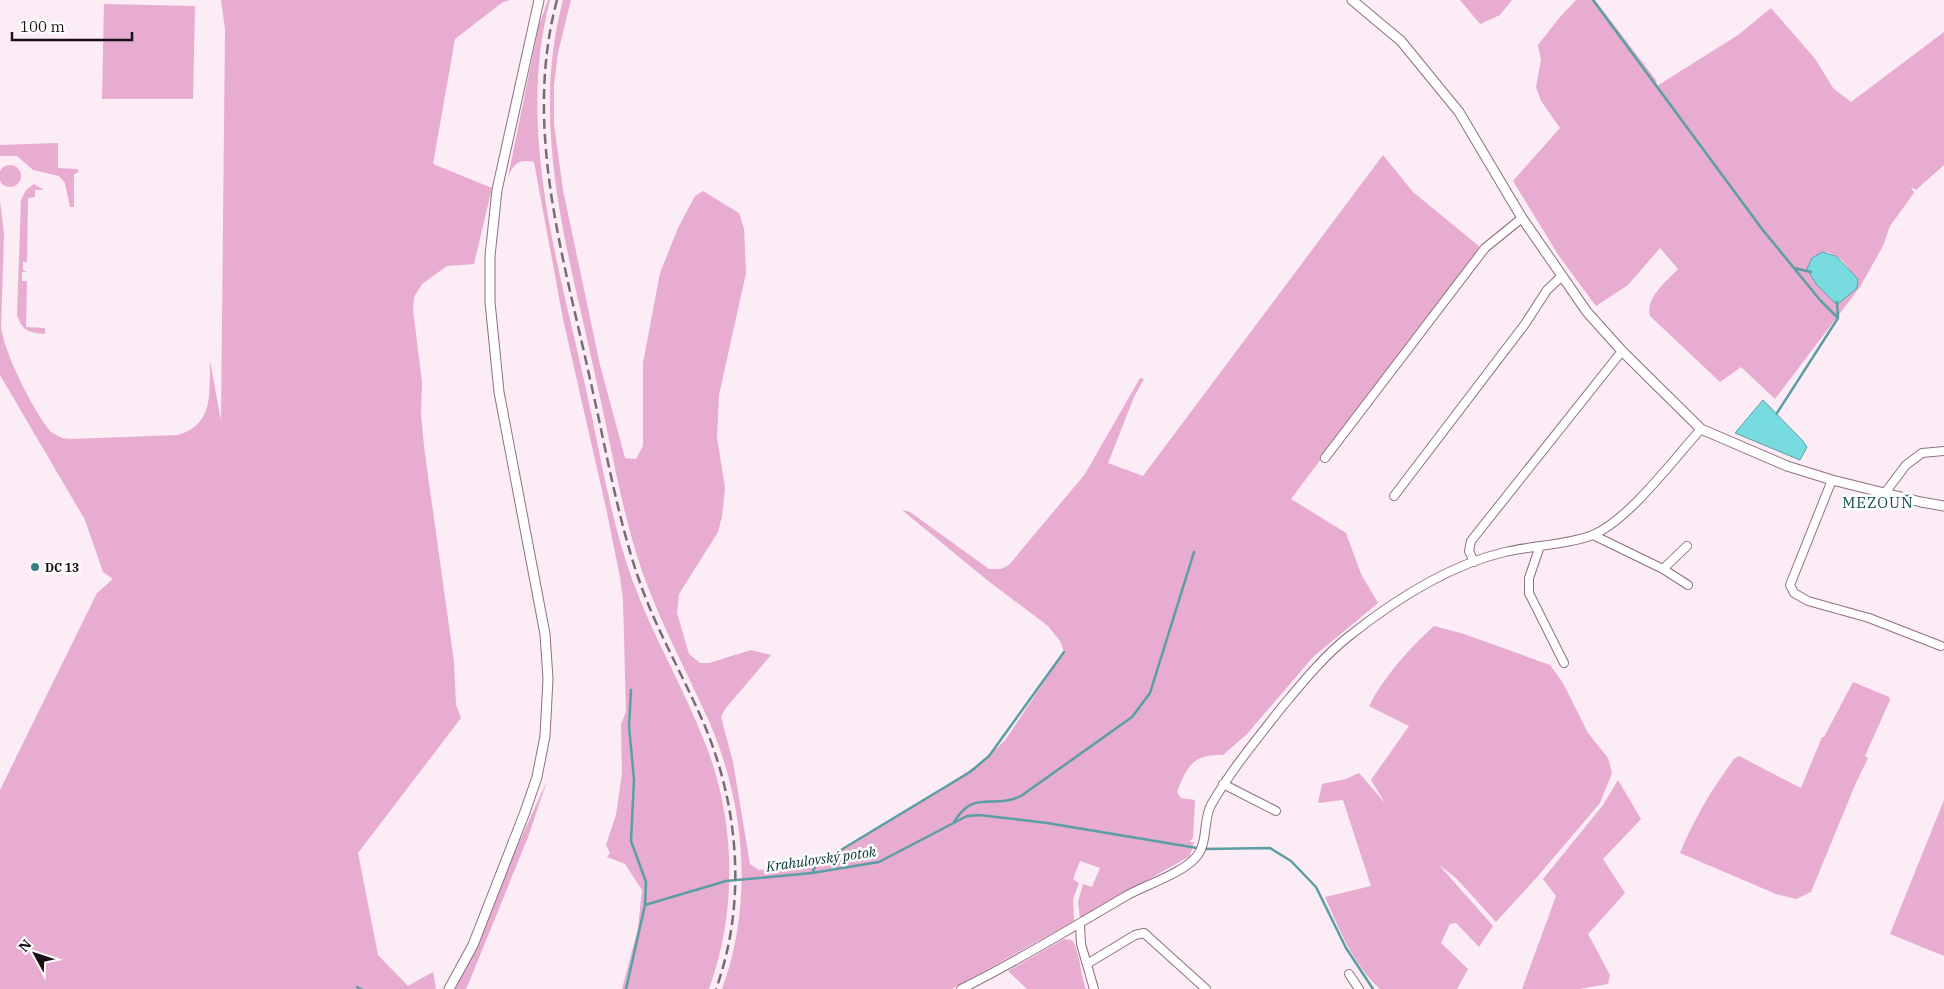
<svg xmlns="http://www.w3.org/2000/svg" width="1944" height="989" font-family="'IBM Plex Serif',serif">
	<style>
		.green { fill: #e7accf; fill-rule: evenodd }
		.water { fill: #77dbdf; stroke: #5b9ea3 }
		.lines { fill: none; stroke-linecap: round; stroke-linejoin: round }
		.stream { stroke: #5b9ea3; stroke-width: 2.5 }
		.minor-casing { stroke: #906f82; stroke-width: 10 }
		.tertiary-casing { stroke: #906f82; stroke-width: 11 }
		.minor { stroke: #fff; stroke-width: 8 }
		.tertiary { stroke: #fff; stroke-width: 9 }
		.rail { stroke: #786b73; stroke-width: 2.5; stroke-dasharray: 10 5; stroke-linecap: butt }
		.poi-dot { fill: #367e82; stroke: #fefefe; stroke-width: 2 }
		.labels { text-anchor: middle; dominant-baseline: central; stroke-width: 5; stroke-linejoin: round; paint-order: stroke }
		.poi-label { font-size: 12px; font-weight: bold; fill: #1b0f16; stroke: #fefefe; text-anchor: start }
		.water-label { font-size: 14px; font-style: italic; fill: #003134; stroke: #fefefe }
		.quarter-label { font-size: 15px; letter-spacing: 1px; fill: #0d4c4f; stroke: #fefefe }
	</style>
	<rect width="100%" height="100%" fill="#fbecf5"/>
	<!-- green -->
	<path class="green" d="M221 0H510L503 2 455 39 433 164 492 188 474 264 447 266 422 284 414 297 413 310 422 382 421 413 424 447 454 662 456 705 461 718 358 853 378 955 408 986 433 972 436 989H0V790L97 593 113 579 103 572 85 520 0 375V201L4 234 1 328C5 354 33 411 51 432L62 438 71 439 178 435C215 424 209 392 210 361L221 421 225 29Z
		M548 0H550C516 130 558 262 586 389 600 452 610 518 632 579 653 637 685 690 707 748 736 825 737 912 709 989H622L638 928 642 890 625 864 607 857 610 853 606 845 616 815 622 773 621 724 626 712 623 600 620 577 606 508 563 319 534 162C519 159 514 163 508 177L539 25Z
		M563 0H571L558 53 554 85V124L563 190 600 365 625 458 636 459 643 446V363L660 273 678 228 695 196 703 191 739 213 744 229 746 273 719 395 717 437 725 488 722 516 718 532 679 594 677 613 689 654 700 663H709L751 650 771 655 725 709 721 717 733 762 750 864 759 870 808 865 831 856 936 793 986 759 1006 739 1064 652 1060 641 1048 626 987 580 902 510 910 512 989 569H1001L1009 565 1085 474 1140 378 1144 379 1134 397 1108 463 1143 476 1383 155 1413 192 1480 247 1291 499 1346 533 1361 574 1378 603 1313 657 1247 734 1223 755C1193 754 1187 766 1177 792L1181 798 1195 800 1193 838 1189 842 1179 841 1194 842 1190 856 1080 918 1078 902 1083 884 1092 887 1100 868 1080 861 1073 879 1079 883 1073 899 1074 921 952 989H722C754 902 745 802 708 719 686 670 661 624 643 574 621 511 611 444 596 379 569 254 529 128 563 0Z
		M1460 0H1512L1500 15 1480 24Z
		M1576 0H1595L1656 80 1657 86 1738 35 1771 8 1816 60 1833 88 1851 102 1944 32V165L1916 190 1911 187 1914 193 1890 226 1883 246 1860 287 1775 399 1741 367 1720 382 1650 316C1645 298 1666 282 1678 269L1660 248 1628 285 1596 306 1559 256 1513 181 1560 128 1541 101 1536 87 1541 60 1538 45 1560 17ZM1827 252C1845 257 1852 272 1857 288L1838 304 1807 269 1812 259Z
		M104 4 195 6 193 99H102Z
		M58 143V168L77 169 79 171 74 175V207H70L65 183 59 176 33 170 17 156H0V145Z
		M-1 176a11 11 0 1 1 22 0a11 11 0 1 1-22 0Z
		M34 184 44 190H35V197L28 198 27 262H23V270L27 272H22V281H27L26 327 45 328V334C30 333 21 330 17 315L21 200 26 190Z
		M1434 626 1464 634 1550 665 1563 683 1588 733 1608 758 1612 773 1600 803 1538 876 1496 922 1456 878 1439 865 1493 926 1479 947 1456 923 1450 924 1441 943 1468 969 1457 989H1380C1353 964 1339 929 1325 897L1371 886 1343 800 1318 803 1322 784 1346 779 1359 773 1385 803 1371 780 1409 726 1369 706C1385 675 1409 649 1434 626Z
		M1853 682 1889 697 1890 700 1865 756 1868 758 1855 785 1811 892 1796 899 1776 894 1680 853C1694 819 1712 789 1734 759L1739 756 1801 788 1822 737H1824Z
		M1618 780 1641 819 1603 859 1625 893 1588 934 1610 975 1608 984 1580 989H1522L1556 896 1543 879 1603 805Z
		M547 781 528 837 470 980 466 989H452Z
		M1944 800V956L1890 934Z
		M1064 939 1072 940C1079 949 1081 976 1086 989H1027L1008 971Z"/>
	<!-- water -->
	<path class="water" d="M1822 252 1836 256 1858 279 1857 288 1837 305 1816 284 1807 269 1812 258Z
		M1763 400 1802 440 1807 447 1800 460 1735 433Z"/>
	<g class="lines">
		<!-- stream -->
		<path class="stream" d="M1593 0 1762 229 1820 300 1838 318 1777 413
			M1794 268 1811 272
			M1837 302 1838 317
			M631 690 629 726 634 780 631 841 646 882 645 905
			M954 822C975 788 993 810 1021 796L1132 717 1150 693 1194 552
			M1204 849 1270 848 1291 861 1316 887 1346 948 1373 989
			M812 873 816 865 970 772 989 756 1064 652
			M357 987 361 989
			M626 989 645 905 726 881 812 873 879 862 967 816 979 815 1047 823 1197 848"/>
		<defs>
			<path id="minor" d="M1325 458 1485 248 1522 218
				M1832 480 1790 585 1794 593 1808 601 1869 618 1941 646
				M1884 494 1906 465 1922 453 1944 451
				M1394 496 1525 324 1547 290 1561 277
				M1593 535 1663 569 1688 585
				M1540 546 1529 578V593L1564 663
				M1474 562 1469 551 1471 541 1622 351
				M1663 569 1687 546
				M1223 784 1276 811
				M1080 925 1081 944 1094 989
				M1087 964 1135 935 1144 933 1206 989
				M1349 974 1359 989
				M961 989C1018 961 1071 928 1126 896 1145 885 1184 873 1197 856 1208 842 1203 820 1211 805 1231 770 1257 739 1282 707 1303 682 1323 657 1348 637 1393 601 1449 565 1505 552 1530 546 1573 544 1595 534 1631 517 1673 460 1701 429"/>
			<path id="tertiary" d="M1352 0 1401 41 1459 112 1522 218 1587 312 1622 351 1701 429 1787 466 1832 480 1921 502 1944 506
				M449 989 473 945 525 812 537 777 545 736 548 679 545 634 499 392 490 302V256L497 190 539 0"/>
		</defs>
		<!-- minor casing -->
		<use href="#minor" class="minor-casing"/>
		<!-- tertiary casing -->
		<use href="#tertiary" class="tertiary-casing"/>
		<!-- minor -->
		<use href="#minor" class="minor"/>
		<!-- tertiary -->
		<use href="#tertiary" class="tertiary"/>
		<!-- rail -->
		<path class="rail" d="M557 0C523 127 563 255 590 379 605 444 616 511 637 574 654 626 682 673 704 724 739 807 747 903 716 989"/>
	</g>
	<!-- markers -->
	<circle class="poi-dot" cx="35" cy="567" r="5"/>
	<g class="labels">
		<!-- poi labels -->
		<g class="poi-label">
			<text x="45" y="567">DC 13</text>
		</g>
		<!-- water labels -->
		<g class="water-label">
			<text transform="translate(821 859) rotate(-8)">Krahulovský potok</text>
		</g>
		<!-- quarter labels -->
		<g class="quarter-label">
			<text x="1878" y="502">MEZOUŇ</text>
		</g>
	</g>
	<!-- north arrow -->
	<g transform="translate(35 954) rotate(310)" stroke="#fefefe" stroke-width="4" paint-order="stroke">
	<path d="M0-4L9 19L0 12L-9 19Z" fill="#1b0f16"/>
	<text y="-8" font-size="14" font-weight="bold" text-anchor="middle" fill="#1b0f16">N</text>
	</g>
	<!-- scale -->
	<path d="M12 32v8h120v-8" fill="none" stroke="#1b0f16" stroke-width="2.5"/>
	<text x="20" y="32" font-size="15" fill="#1b0f16" stroke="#fefefe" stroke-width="4" paint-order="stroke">100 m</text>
</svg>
